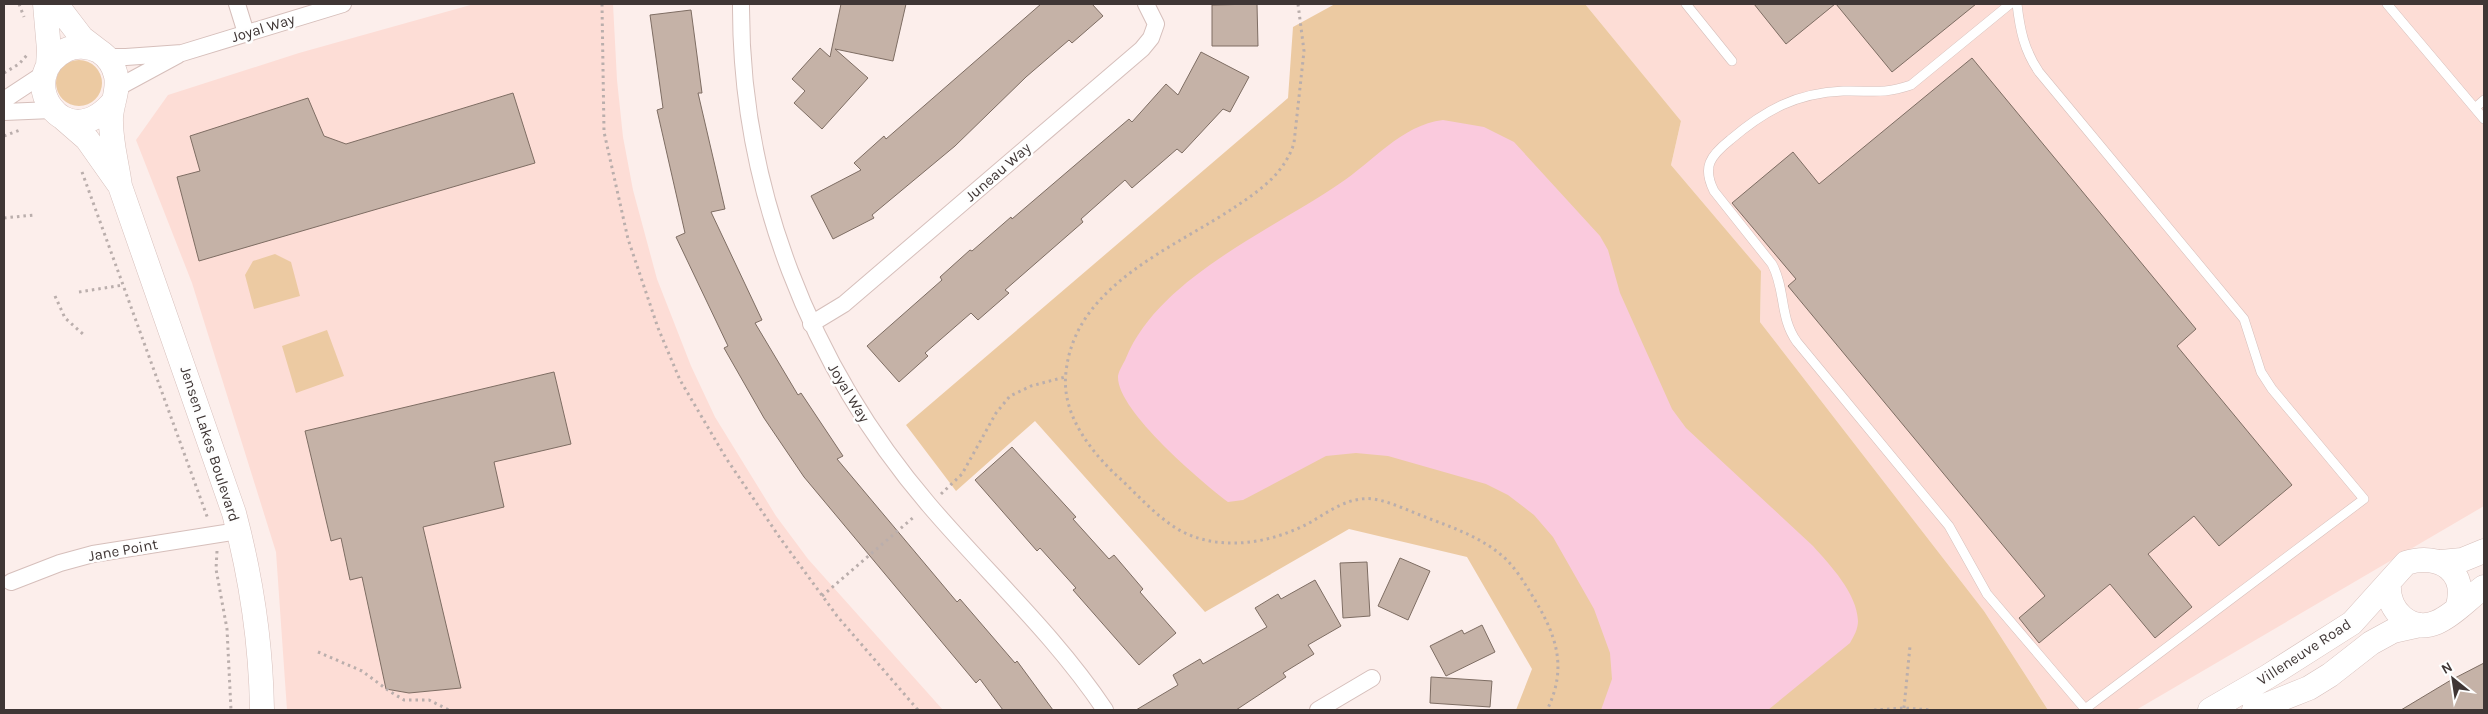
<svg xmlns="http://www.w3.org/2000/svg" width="2488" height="714" font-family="Karla,sans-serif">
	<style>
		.built { fill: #fdddd6 }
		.green { fill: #eccaa2 }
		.water { fill: #facadd }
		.building { fill: #c5b2a7; stroke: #7e6d63 }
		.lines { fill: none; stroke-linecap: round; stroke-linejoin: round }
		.lane-casing { stroke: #d6bfbb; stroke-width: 10 }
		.street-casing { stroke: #d6bfbb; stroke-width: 18 }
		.secondary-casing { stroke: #d6bfbb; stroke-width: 25 }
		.path { stroke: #baaeac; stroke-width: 3; stroke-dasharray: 2.5 4; stroke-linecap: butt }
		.lane { stroke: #fff; stroke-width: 9 }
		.street { stroke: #fff; stroke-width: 16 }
		.secondary { stroke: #fff; stroke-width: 24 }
		.labels { text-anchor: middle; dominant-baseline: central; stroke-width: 5; stroke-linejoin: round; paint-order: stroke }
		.street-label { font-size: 15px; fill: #3f3635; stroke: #fefefe }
	</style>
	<rect width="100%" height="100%" fill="#fceeeb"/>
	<!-- built -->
	<path class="built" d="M474 4H613L617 80 623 137 633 190 657 279 691 366 715 417 776 516 808 559 943 710H287L276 552 192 283 136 140 168 95 299 53Z
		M1585 4H2484V506L2136 710H2048L1984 611 1760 322 1761 271 1671 165 1681 121Z"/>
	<!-- green -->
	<path class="green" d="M1335 4H1585L1681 121 1671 165 1761 271 1760 322 1984 611 2048 710H1516L1532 669 1467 557 1349 529 1205 612 1035 421 956 491 906 425 1288 98 1293 27Z
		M56 83a23 23 0 1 1 46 0a23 23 0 1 1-46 0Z
		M275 254 291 262 300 296 254 309 245 275 253 261Z
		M327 330 344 376 296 393 282 346Z"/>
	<!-- water -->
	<path class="water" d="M1443 120 1484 127 1514 142 1600 236 1608 250 1620 293 1672 409 1686 428 1813 546C1830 565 1857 593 1858 621 1858 629 1854 636 1850 643L1768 710H1601L1612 679 1610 653 1594 609 1553 537 1534 515 1508 495 1486 484 1388 456 1356 453 1326 456 1243 500 1228 502C1202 482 1116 410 1118 376 1119 370 1124 363 1126 358 1159 278 1270 231 1339 184 1373 162 1401 125 1443 120Z"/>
	<!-- building -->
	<path class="building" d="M841 4H906L893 61 835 49 868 78 822 129 794 103 805 91 792 79 820 48 830 57Z
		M1041 4H1092L1103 16 1072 43 1069 40 1026 77 955 146 872 215 874 218 833 239 811 196 861 170 854 163 884 136 886 139Z
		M1257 4 1258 46H1212V5Z
		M1754 4H1835L1786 44Z
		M1836 4H1976L1892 72Z
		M691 10 702 93H698L725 209 711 212 762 320 755 323 798 395 801 393 843 456 837 459 957 602 960 599 1015 663 1017 661 1053 710H1003L980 679 976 683 804 477 764 418 724 348 728 346 676 237 685 233 657 110 663 108 650 15Z
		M1201 52 1249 77 1230 112 1223 109 1182 153 1177 149 1132 188 1125 180 1081 219 1083 222 1005 290 1009 293 978 320 971 313 925 353 928 356 899 382 867 346 942 280 940 277 970 250 972 251 1011 217 1012 219 1129 119 1132 122 1166 84 1178 95Z
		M1972 58 2196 329 2177 346 2292 485 2219 546 2194 516 2148 554 2192 607 2155 638 2110 584 2039 643 2019 618 2045 596 1788 286 1796 279 1732 203 1793 152 1819 184Z
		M513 93 535 163 199 261 177 177 200 171 190 136 308 98 324 136 346 144Z
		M554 372 571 444 494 462 504 507 423 527 461 688 409 693 386 689 362 577 350 580 341 538 331 541 305 431Z
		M1012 447 1076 517 1073 519 1109 559 1114 555 1143 589 1140 592 1176 633 1139 665 1073 590 1076 588 1040 548 1037 551 975 480Z
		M1400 558 1430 571 1408 620 1378 606Z
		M1367 562 1370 616 1343 618 1340 563Z
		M1315 580 1341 626 1308 645 1314 654 1283 673 1286 677 1236 710H1136L1178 685 1173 675 1200 659 1203 664 1267 627 1255 608 1278 594 1281 599Z
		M1482 625 1495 652 1446 676 1430 646 1462 630 1464 634Z
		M2484 663V710H2401L2451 680Z
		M1431 677 1492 681 1490 707 1430 703Z"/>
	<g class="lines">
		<defs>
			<path id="lane" d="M1686 4 1732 61
				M2010 4 1911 85C1881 95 1871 90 1843 91 1796 93 1765 110 1730 140 1710 156 1702 167 1714 191L1772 264C1786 290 1779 317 1797 342L1949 526 1987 594 2086 710
				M2017 4C2020 30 2024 50 2039 72L2244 319 2261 372 2272 389 2364 499 2085 709
				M2387 4 2484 119
				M2475 108 2484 100"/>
			<path id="street" d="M237 4 246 33
				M741 4C740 187 810 366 929 505 987 573 1055 635 1105 710
				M105 57H126L182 53 343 4
				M117 88 178 55
				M4 100 45 73
				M4 112 52 110
				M811 324 844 304 1142 49 1151 38 1156 24 1146 4
				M11 582 60 563 93 554 238 531
				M1318 710 1372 678"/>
			<path id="secondary" d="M45 4 49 50 48 66
				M56 4 82 38 99 51
				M114 101C65 160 12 77 66 50 75 45 89 46 99 51 108 57 114 66 116 76 119 90 112 103 111 117 110 140 117 163 120 186L234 513C251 577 261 644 262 710
				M64 119 87 139 118 183
				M2441 562 2462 560 2484 551
				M2389 583C2388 596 2392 608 2402 617 2432 643 2462 602 2484 587
				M2210 710 2267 677 2352 623 2406 563C2440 552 2469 572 2457 609
				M2254 710 2309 688 2330 675 2371 643 2393 631 2420 625"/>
		</defs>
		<!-- lane casing -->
		<use href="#lane" class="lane-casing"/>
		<!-- street casing -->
		<use href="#street" class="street-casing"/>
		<!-- secondary casing -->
		<use href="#secondary" class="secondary-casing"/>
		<!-- path -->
		<path class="path" d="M19 4 24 17
			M602 4 604 132 628 239 658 328 680 380 726 458 780 538 837 616 918 710
			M1298 4 1304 51 1294 143C1285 172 1262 189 1238 205 1175 248 1075 284 1066 372 1061 412 1088 448 1115 474 1133 490 1150 510 1170 524 1211 554 1269 545 1311 522 1331 510 1350 496 1374 499 1390 502 1405 509 1420 515 1448 526 1477 535 1500 554 1512 563 1522 579 1530 592 1555 632 1569 665 1547 710
			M4 73 19 64 27 55
			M4 136 20 130
			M82 172 208 519
			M4 218 34 215
			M79 292 123 285
			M55 296 65 318 84 335
			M941 494 962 474 996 413 1010 396 1031 386 1065 377
			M217 551 216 569 227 629 231 710
			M822 596 915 516
			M318 652 362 671 389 691 404 700H429L449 710
			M1904 708 1910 646
			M1874 710 1904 708 1931 710"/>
		<!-- lane -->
		<use href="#lane" class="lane"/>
		<!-- street -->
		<use href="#street" class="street"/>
		<!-- secondary -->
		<use href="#secondary" class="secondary"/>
	</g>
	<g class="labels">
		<!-- street labels -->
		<g class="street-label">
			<text transform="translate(263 28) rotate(-17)">Joyal Way</text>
			<text transform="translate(998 172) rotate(-41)">Juneau Way</text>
			<text transform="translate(849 393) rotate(59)">Joyal Way</text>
			<text transform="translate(210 444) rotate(72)">Jensen Lakes Boulevard</text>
			<text transform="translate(123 550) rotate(-10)">Jane Point</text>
			<text transform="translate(2304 652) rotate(-33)">Villeneuve Road</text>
		</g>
	</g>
	<!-- border -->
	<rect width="2488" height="714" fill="none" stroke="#3f3635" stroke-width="10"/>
	<!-- north arrow -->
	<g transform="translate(2453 679) rotate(330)" stroke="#fefefe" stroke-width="4" paint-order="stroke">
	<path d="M0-4L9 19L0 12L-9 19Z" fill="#3f3635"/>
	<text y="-8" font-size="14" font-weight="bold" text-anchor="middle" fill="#3f3635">N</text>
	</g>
</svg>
